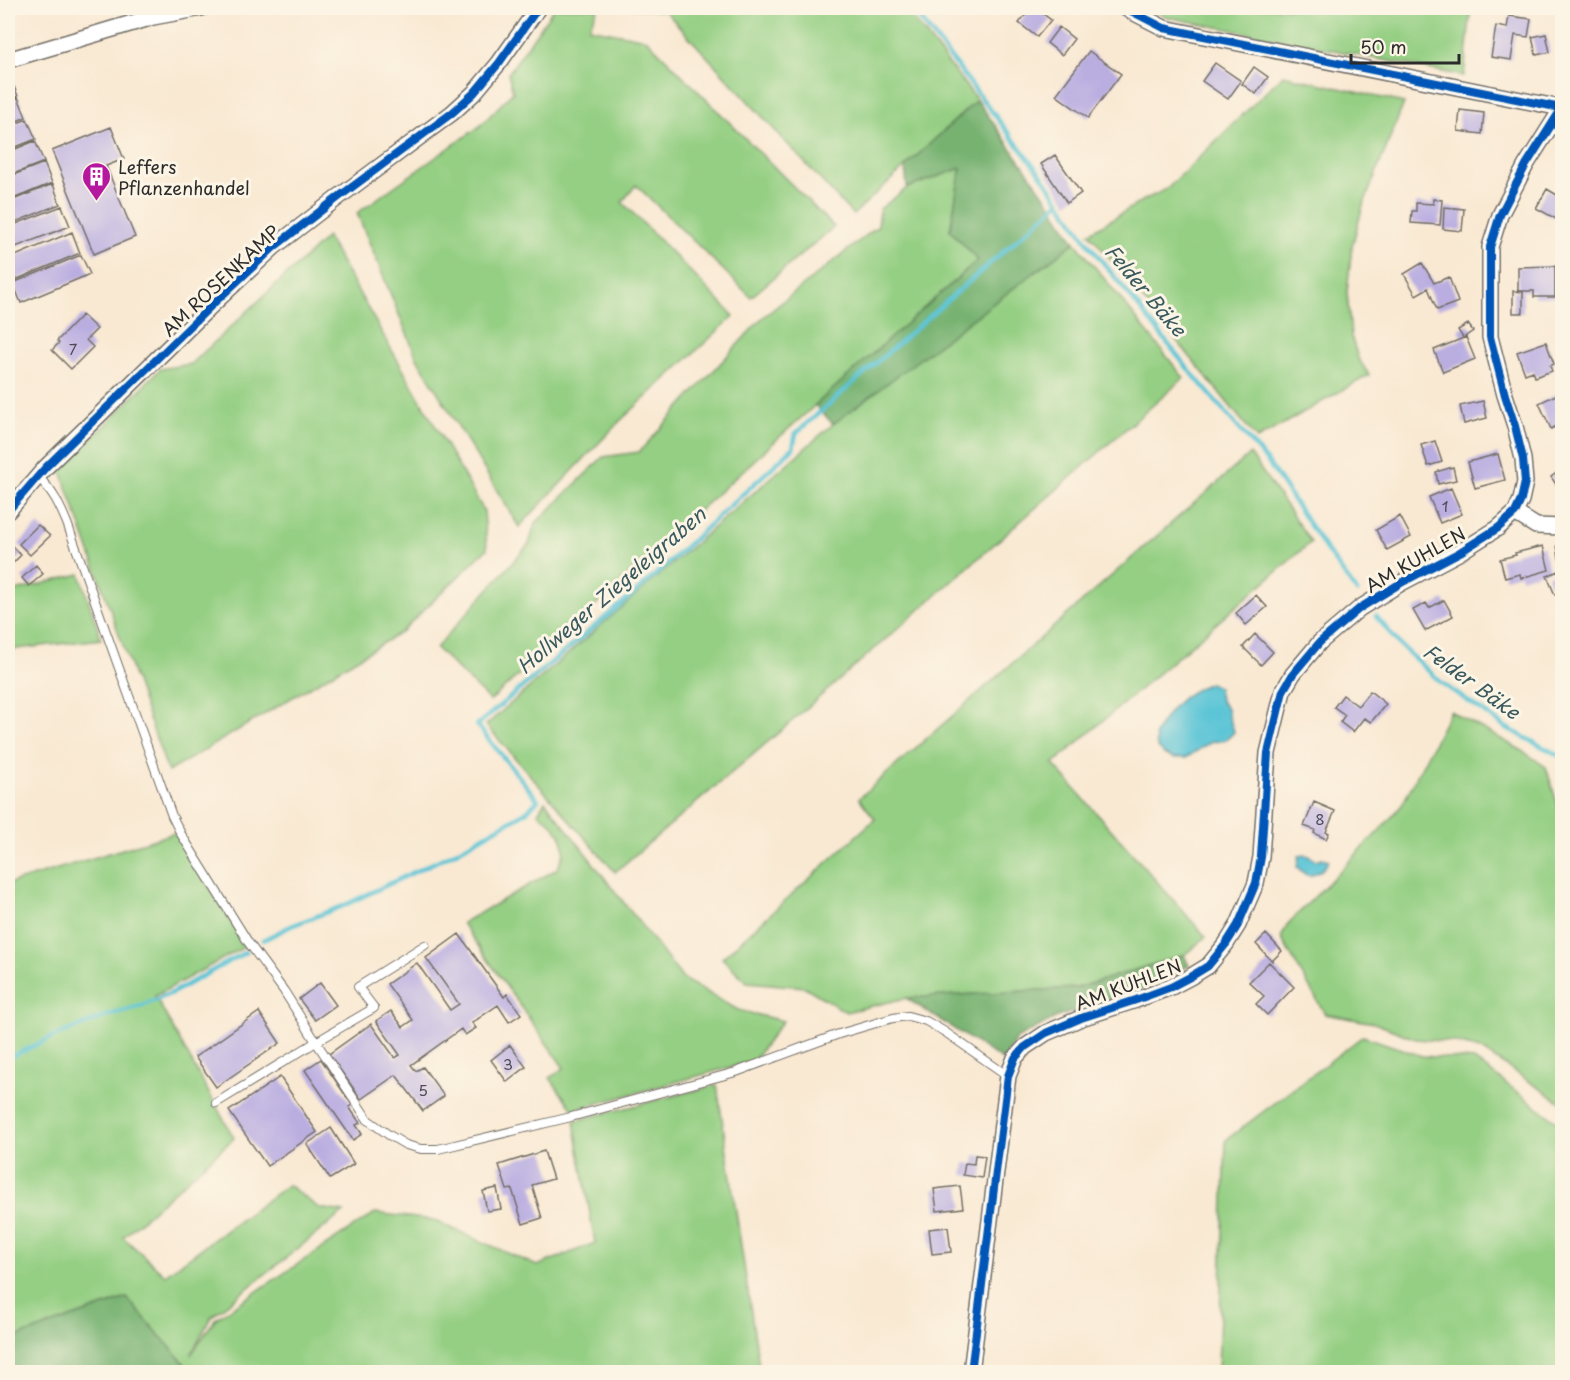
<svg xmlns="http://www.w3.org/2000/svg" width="1570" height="1380" font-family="'Playpen Sans',sans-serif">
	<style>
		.green { fill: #94cf83; stroke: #607d57; stroke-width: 1.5 }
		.forest { fill: #77b271; stroke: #516e4e; stroke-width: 1.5 }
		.water { fill: #5ac4d6; stroke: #427880; stroke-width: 1.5 }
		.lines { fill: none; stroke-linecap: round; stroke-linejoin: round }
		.stream { stroke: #5ac4d6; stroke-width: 4.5 }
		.building { fill: #baaee1 }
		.service-casing { stroke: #736e66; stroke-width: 10 }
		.minor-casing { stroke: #736e66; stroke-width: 18 }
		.service { stroke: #fff; stroke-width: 8 }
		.minor { stroke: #fff; stroke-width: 15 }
		.cycleway-casing { stroke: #fcf5e5; stroke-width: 11 }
		.cycleway { stroke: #0057b8; stroke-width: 8 }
		.labels { text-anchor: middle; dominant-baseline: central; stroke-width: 6; stroke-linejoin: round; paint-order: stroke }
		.number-label { font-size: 15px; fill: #4f4c58 }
		.poi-label { font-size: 18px; fill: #2b2b2b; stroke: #fcf5e5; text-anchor: start }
		.street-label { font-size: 18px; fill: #2b2b2b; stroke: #fcf5e5 }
		.water-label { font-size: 20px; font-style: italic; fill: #39595e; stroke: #fcf5e5 }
	</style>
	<rect width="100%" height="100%" fill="#fcf5e5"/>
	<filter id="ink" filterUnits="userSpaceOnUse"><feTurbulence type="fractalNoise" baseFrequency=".0167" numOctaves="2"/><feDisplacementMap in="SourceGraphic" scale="12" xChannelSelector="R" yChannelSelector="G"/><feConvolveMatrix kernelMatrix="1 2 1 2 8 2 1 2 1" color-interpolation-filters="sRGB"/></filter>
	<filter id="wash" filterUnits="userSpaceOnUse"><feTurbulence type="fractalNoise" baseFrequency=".008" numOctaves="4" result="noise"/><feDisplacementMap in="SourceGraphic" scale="24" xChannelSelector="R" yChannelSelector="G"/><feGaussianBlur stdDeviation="1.35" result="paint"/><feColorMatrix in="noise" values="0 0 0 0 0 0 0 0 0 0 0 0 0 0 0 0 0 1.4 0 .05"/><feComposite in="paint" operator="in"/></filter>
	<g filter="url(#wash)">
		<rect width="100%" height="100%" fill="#f9e9d3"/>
		<!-- green -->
		<path class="green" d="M554 8H598L589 28 646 39 834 227 751 297 636 185 622 202 734 316 620 421 519 527 417 358 357 213 480 126 513 92 508 74Z
			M630 8H905L977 100 853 215 665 11Z
			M1147 8H1471L1464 76 1167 17Z
			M1283 75 1404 103 1363 206 1352 246 1347 292 1351 336 1358 358 1369 375 1257 439 1089 233 1144 200 1167 189Z
			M961 168 950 230 978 260 783 434 490 701 436 648 529 544 535 524 603 457 639 452 761 319 878 226 880 209 907 188Z
			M327 237 484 511 487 549 400 633 168 772 61 471 160 369 191 364Z
			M1075 242 1184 378 783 729 615 872 486 725 833 424Z
			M1250 454 1311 542 1053 764 1206 937 1184 955 1077 988 906 998 846 1012 805 987 747 982 722 958 875 819 859 798Z
			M80 574 101 639 8 650V593Z
			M1450 711 1521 750 1546 767 1562 819V1103L1480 1049 1453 1042 1416 1039 1374 1023 1325 1014 1281 938 1287 925 1382 828 1402 805Z
			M545 801 683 979 738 1010 783 1021 753 1061 573 1110 550 1078 564 1068 462 923 557 869C559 864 564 857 564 851 564 833 551 822 538 813Z
			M175 833 246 946 155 996 234 1138 123 1237 165 1275 288 1185 319 1208 344 1212 211 1317 191 1355 215 1319 375 1213 433 1220 537 1266 595 1243 574 1121 717 1085 760 1372H173L185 1365 127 1298 8 1340V884Z
			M1363 1036 1422 1056 1474 1060 1558 1122 1562 1123V1372H1218L1226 1140Z"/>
		<!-- forest -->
		<path class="forest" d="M977 100 1045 196 1075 242 833 424 815 405 978 260 950 230 961 168 907 188 905 167Z
			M1184 955 1189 966 1146 988 1057 1017 1016 1039 1004 1061 906 998 1077 988Z
			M127 1298 185 1364 173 1372H8V1340Z"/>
		<!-- water -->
		<path class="water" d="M1210 683 1218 688C1219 696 1220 703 1227 708 1228 720 1232 722 1234 732 1228 739 1222 743 1212 741L1186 758H1174L1165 755 1157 747 1155 734C1171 707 1180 695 1210 683Z
			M1306 855 1316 860 1322 858 1329 860C1326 869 1318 873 1310 876L1305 874 1297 867 1299 856Z"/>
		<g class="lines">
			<!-- stream -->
			<path class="stream" d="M912 8 1045 180 1090 246 1189 370 1267 461 1325 548 1357 592
				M1376 616 1400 645 1443 684 1505 727 1562 757
				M263 940 291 926 343 906 454 853 526 812 538 800 477 725 644 585 793 448 796 433 1060 202
				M8 1058 55 1036 109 1015 144 1005 174 992 246 952"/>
		</g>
		<g id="blocks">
			<!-- building -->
			<path class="building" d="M1031 8H1035L1051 20 1037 37 1019 23Z
				M1509 16 1531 19 1528 37 1515 35 1511 60 1491 57 1496 26 1507 28Z
				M1059 27 1074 39 1062 55 1047 43Z
				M1546 34 1550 52 1536 55 1532 37Z
				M1089 51 1121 74 1088 118 1056 95Z
				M1215 63 1241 81 1228 99 1202 81Z
				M1254 67 1268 77 1256 94 1242 84Z
				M9 75 18 96 8 100V76Z
				M18 97 26 117 8 125V101Z
				M1460 110 1484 113 1482 134 1458 131Z
				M27 119 36 139 8 150V127Z
				M111 127 124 159 106 166 135 237 94 254 52 151Z
				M35 141 44 162 8 176V152Z
				M1055 155 1081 193 1067 203 1041 164Z
				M44 163 52 183 8 201V177Z
				M53 184 60 204 8 225V202Z
				M1547 189 1562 198V212L1558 220 1536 208Z
				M1433 199 1442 200 1440 225 1411 223 1412 211H1416V203L1433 204Z
				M62 206 70 226 8 250V227Z
				M1444 207 1464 209 1462 231 1443 229Z
				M72 232 80 253 8 283V259Z
				M81 255 90 274 21 303 13 283Z
				M1422 263 1434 283 1449 277 1458 302 1437 310 1428 288 1416 295 1404 274Z
				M1555 266V297H1534V291H1518V267Z
				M1513 291 1523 292V313H1513Z
				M82 315 97 329 86 340 93 347 71 369 52 350 59 343 57 341Z
				M1468 324 1473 331 1463 338 1458 330Z
				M1466 337 1475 359 1443 372 1434 350Z
				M1546 342 1554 364 1550 366 1552 371 1535 377 1533 371 1525 374 1517 352Z
				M1562 392V423L1551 429 1539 403Z
				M1483 401 1487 418 1464 424 1460 406Z
				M1435 441 1442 462 1428 466 1421 445Z
				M1498 454 1505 480 1475 488 1468 462Z
				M1453 467 1456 480 1438 484 1436 472Z
				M1562 469V493L1551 477Z
				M1451 488 1462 514 1440 523 1429 497Z
				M1400 516 1411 537 1387 550 1376 530Z
				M38 525 50 536 30 555 19 544Z
				M10 544 21 555 8 568V547Z
				M1557 545H1562V558L1559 559Z
				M1543 546 1549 570 1521 578 1520 574 1505 578 1500 559 1516 555 1515 553Z
				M36 565 43 574 29 586 22 578Z
				M1558 571 1562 582V592L1555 595 1547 576Z
				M1256 595 1267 607 1246 625 1236 613Z
				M1444 600 1453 616 1425 631 1413 610 1426 603 1429 608Z
				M1255 634 1273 652 1261 665 1243 647Z
				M1370 691 1386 704 1371 722 1364 718 1353 732 1340 722 1345 715 1334 707 1343 695 1358 706Z
				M1314 802 1335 811 1326 832 1329 833 1326 839 1314 833 1315 830 1304 826Z
				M459 934 504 997 507 994 521 1014 509 1022 498 1005 472 1023 476 1028 465 1035 461 1029 411 1065 416 1071 423 1067 444 1096 423 1111 396 1075 361 1099 329 1054 371 1024 395 1058 400 1055 376 1021 391 1011 403 1027 413 1020 387 984 417 963 450 1010 459 1004 426 958Z
				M1266 934 1282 951 1272 961 1256 944Z
				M1269 962 1294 987 1267 1015 1256 1004 1264 996 1249 982Z
				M320 983 336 1005 315 1020 299 999Z
				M259 1012 280 1043 216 1087 195 1057Z
				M510 1045 526 1067 507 1082 491 1060Z
				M321 1059 352 1105 349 1107 360 1123 356 1125 362 1134 353 1140 305 1070Z
				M280 1077 317 1132 267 1166 229 1111Z
				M331 1128 354 1164 330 1179 307 1144Z
				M544 1151 553 1179 532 1185 542 1218 523 1224 512 1189 507 1190 499 1165Z
				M975 1155 985 1156 982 1178 963 1175 965 1163 974 1164Z
				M960 1186 963 1208 937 1211 934 1189Z
				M497 1188 501 1209 487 1211 483 1191Z
				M948 1227 951 1252 932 1254 929 1229Z"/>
		</g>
	</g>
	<g filter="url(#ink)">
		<use href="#blocks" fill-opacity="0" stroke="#736e66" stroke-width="1.5"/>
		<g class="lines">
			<defs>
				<path id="service" d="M38 477C53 491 59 504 67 523L172 816 181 834 248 942 284 991 316 1042 374 1008 358 987 425 945
					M216 1103 316 1042 368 1120 389 1135 406 1145 421 1149H438L571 1117 736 1072 839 1034 893 1018 908 1016 926 1021 945 1032 1008 1076"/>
				<path id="minor" d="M1125 8 1164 28 1561 108
					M8 60 153 17 202 8
					M8 511 46 467 213 304 274 247 340 196 452 113 474 93 499 63 538 8
					M1515 513 1536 526 1562 527
					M971 1372 1008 1076 1015 1058 1025 1047 1046 1033 1081 1018 1136 1000 1171 987 1190 977 1208 966 1226 944 1238 925 1256 883 1261 857 1268 753 1283 691 1293 674 1320 642 1360 608 1401 583 1460 552 1498 528 1515 513 1521 500 1525 482 1523 459 1515 426 1505 395 1490 337V247L1500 215 1526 165 1562 108"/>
			</defs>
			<!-- service casing -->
			<use href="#service" class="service-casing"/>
			<!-- minor casing -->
			<use href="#minor" class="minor-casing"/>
			<!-- service -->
			<use href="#service" class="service"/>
			<!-- minor -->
			<use href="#minor" class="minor"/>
			<defs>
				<path id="cycleway" d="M1125 8 1164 28 1561 108
					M8 511 46 467 213 304 274 247 340 196 452 113 474 93 499 63 538 8
					M971 1372 1008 1076 1015 1058 1025 1047 1046 1033 1081 1018 1136 1000 1171 987 1190 977 1208 966 1226 944 1238 925 1256 883 1261 857 1268 753 1283 691 1293 674 1320 642 1360 608 1401 583 1460 552 1498 528 1515 513 1521 500 1525 482 1523 459 1515 426 1505 395 1490 337V247L1500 215 1526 165 1562 108"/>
			</defs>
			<!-- cycleway casing -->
			<use href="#cycleway" class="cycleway-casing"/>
			<!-- cycleway -->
			<use href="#cycleway" class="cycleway"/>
		</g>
	</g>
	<!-- icons -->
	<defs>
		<symbol id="building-pin" viewBox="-11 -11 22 30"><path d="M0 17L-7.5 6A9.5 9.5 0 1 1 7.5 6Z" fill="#b5179e" stroke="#fcf5e5"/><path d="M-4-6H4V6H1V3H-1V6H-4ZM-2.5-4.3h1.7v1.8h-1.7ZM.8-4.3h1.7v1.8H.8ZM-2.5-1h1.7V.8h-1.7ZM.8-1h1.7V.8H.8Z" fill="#fff"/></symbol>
	</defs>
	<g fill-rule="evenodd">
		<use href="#building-pin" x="80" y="160" width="33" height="45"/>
	</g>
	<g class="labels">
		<!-- number labels -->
		<g class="number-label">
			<text x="73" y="348">7</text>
			<text x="1445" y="505">1</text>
			<text x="1320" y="818">8</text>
			<text x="508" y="1063">3</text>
			<text x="423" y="1089">5</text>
		</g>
		<!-- poi labels -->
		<g class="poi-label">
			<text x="118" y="166">Leffers<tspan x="118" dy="21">Pflanzenhandel</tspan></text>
		</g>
		<!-- street labels -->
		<g class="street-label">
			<text transform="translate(220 280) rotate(-43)">AM ROSENKAMP</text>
			<text transform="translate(1415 559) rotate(-30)">AM KUHLEN</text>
			<text transform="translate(1128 984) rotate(-21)">AM KUHLEN</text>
		</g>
		<!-- water labels -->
		<g class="water-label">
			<text transform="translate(1146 290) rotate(50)">Felder Bäke</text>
			<text transform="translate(611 590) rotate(-41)">Hollweger Ziegeleigraben</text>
			<text transform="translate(1472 681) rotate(36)">Felder Bäke</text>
		</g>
	</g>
	<!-- margin -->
	<rect width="1570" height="1380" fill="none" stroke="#fcf5e5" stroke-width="30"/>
	<!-- scale -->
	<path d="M1351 54v9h108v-9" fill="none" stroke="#2b2b2b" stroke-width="3"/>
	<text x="1360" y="54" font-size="18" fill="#2b2b2b" stroke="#fcf5e5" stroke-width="4.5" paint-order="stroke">50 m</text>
</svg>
